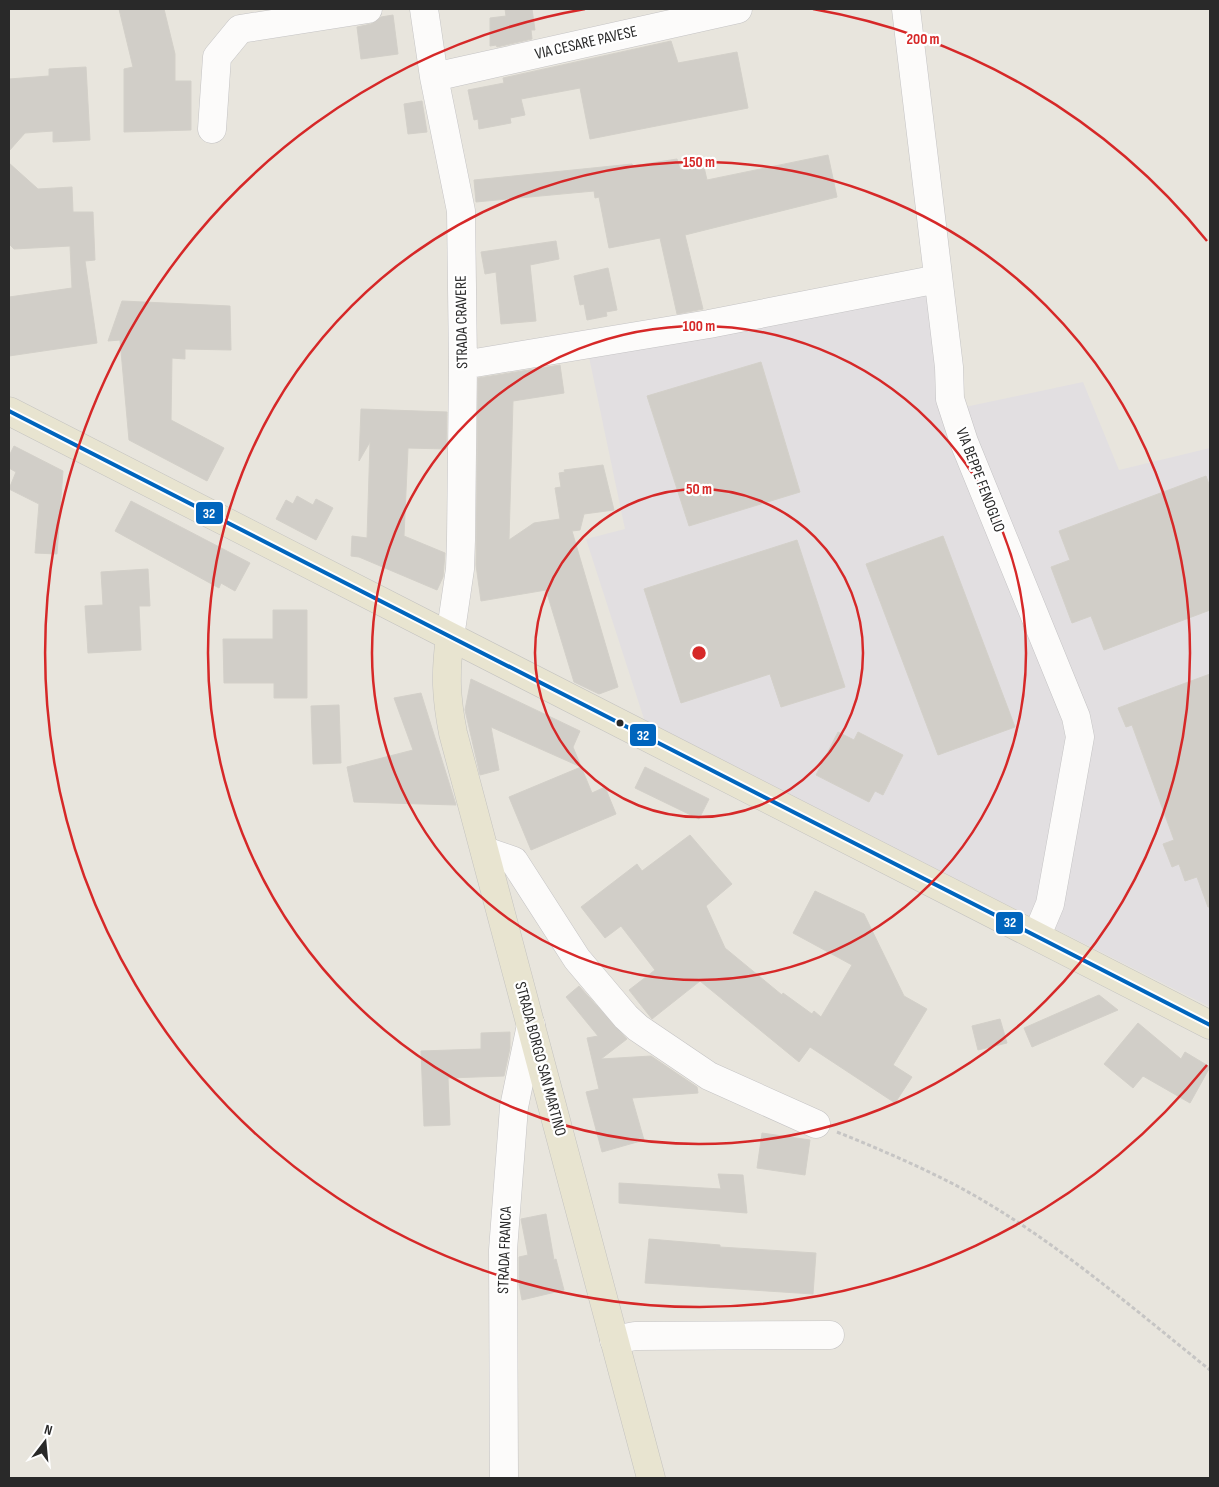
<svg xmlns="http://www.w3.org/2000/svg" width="1219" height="1487" font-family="'Sofia Sans Condensed',sans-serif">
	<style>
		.industrial { fill: #e2dfe1 }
		.building { fill: #d1cec8; stroke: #d3d0c9 }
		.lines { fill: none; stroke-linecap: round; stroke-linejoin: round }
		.minor-casing { stroke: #c4c3c4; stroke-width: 29 }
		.major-casing { stroke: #c4c3c0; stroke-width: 29 }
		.path { stroke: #c6c5c4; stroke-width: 3; stroke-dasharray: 4 2.5; stroke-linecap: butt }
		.minor { stroke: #fcfbfa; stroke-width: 28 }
		.major { stroke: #e8e4d0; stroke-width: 28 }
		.bus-1-casing { stroke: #fff; stroke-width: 8 }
		.bus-1 { stroke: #0065bd; stroke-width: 4 }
		.ring { fill: none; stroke: #d62828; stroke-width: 2.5 }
		.bus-dot { fill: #292929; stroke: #fff; stroke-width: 2 }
		.labels { text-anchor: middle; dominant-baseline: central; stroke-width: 4.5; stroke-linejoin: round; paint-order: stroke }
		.street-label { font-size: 16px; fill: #292929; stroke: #fff }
		.centre { fill: #d62828; stroke: #fff; stroke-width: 2.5 }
		.ring-label { font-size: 15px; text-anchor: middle; font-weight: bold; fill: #d62828; stroke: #fff; stroke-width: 4.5; stroke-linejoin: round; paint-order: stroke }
		.line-badge { stroke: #fff; stroke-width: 2 }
		.badge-label { font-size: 14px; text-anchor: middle; font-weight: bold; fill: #fff }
	</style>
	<rect width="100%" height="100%" fill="#e8e5dd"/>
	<!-- industrial -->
	<path class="industrial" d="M953 289 955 344 965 407 1083 382 1119 470 1210 448V1007L645 722 586 539 625 529 589 357Z"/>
	<!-- building -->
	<path class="building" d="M119 9H164L175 54V81H191V130L124 132V69L133 67Z
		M505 9H532L535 30H531L532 39 497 47 496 45 490 46V18L506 16Z
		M393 15 398 54 361 59 357 27 371 24 381 17Z
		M671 41 678 63 737 52 748 108 590 139 580 88 521 99 525 115 510 118 511 123 479 129 478 119 474 120 468 90 504 83 503 78Z
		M86 67 90 140 53 142V131L25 133 9 151V79L49 76V69Z
		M422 101 427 132 408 134 404 104Z
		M828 155 837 197 685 235 703 309 677 314 660 238 609 248 599 197 595 198 594 191 476 202 474 180 632 164 633 166 677 159 680 169 704 167 707 180Z
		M9 163 38 189 72 187 73 212H93L95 260 85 261 97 343 9 356V297L72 288 70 246 14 249 9 244Z
		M556 241 559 259 530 265 536 321 501 324 496 272 485 274 481 252Z
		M608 268 617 310 606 312 607 316 587 320 584 304 580 305 574 276Z
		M122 301 230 306 231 350 185 349V359L172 358 171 420 224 448 207 481 129 440 120 340 108 341Z
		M761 362 800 492 689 526 647 396Z
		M560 365 564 393 513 401 509 540 534 523 560 519 555 488 561 487 559 473 565 472 564 470 603 465 614 510 584 514 580 530 572 531 618 687 599 694 574 682 546 590 481 601 476 565 478 378Z
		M361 409 447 412 446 449 408 448 404 536 445 553 443 577 437 590 359 557 351 556 352 536 367 538 370 442 359 461Z
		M14 446 63 471 57 554 35 553 39 504 9 489 16 472 9 468V456Z
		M1206 476 1210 487V610L1104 650 1091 616 1072 623 1051 567 1070 560 1059 531Z
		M297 496 313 505 316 499 333 508 316 540 276 519 286 500 293 504Z
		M131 501 250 563 235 591 221 583 219 588 115 531Z
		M943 536 1015 727 938 755 866 564Z
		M797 540 845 687 781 707 770 674 681 703 644 589Z
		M148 569 150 606H139L141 650 88 653 85 606 103 605 101 572Z
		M273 610H307V698H274V683H224L223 639H273Z
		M1210 674V907H1208L1197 877 1185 881 1179 864 1172 867 1163 844 1174 840 1132 725 1126 727 1118 708Z
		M471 679 580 731 573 747 592 793 605 787 616 814 531 850 509 797 581 767 491 727 499 770 480 775 465 710Z
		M421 693 456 805 354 802 347 767 413 750 394 698Z
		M339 705 341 763 313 764 311 706Z
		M838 732 854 740 858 732 903 755 883 795 875 791 869 802 816 775Z
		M645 767 709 799 699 819 635 788Z
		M690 835 732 884 706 906 725 948 782 995 783 993 812 1014 814 1011 821 1017 852 965 793 933 815 891 864 914 904 996 927 1009 893 1065 912 1077 895 1103 810 1047 799 1062 700 981 652 1019 629 990 655 970 621 926 605 938 581 907 637 864 642 871Z
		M579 986 627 1039 601 1059 651 1056 697 1087 698 1093 632 1098 644 1140 602 1152 586 1092 599 1089 587 1038 598 1036 566 997Z
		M1099 995 1118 1010 1032 1047 1024 1028Z
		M1000 1019 1007 1043 978 1050 972 1026Z
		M1138 1023 1181 1059 1185 1052 1210 1067 1190 1103 1143 1076 1133 1088 1104 1064Z
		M510 1032V1048L504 1076 448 1078 450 1125 424 1126 421 1051 481 1049V1033Z
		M762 1133 810 1140 805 1175 757 1168Z
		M718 1174 743 1175 747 1213 619 1203V1183L721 1189Z
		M546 1214 554 1260 556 1259 564 1290 522 1300 519 1284V1257L528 1255 521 1219Z
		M649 1239 720 1245V1247L816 1253 813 1294 645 1283Z"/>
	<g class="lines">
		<defs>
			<path id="minor" d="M424 9 434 77 461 211 463 365 461 540 460 569 450 637
				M906 9 949 367 950 399 964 442 1076 717 1080 737 1050 904 1037 935
				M434 77 738 9
				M212 129 217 57 240 29 368 9
				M463 365 709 324 938 279
				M485 851 514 861 577 959 626 1017 638 1028 709 1076 816 1124
				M614 1340 635 1336 830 1335
				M504 1478 503 1250 514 1107 531 1025"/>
			<path id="major" d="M9 411 1210 1025
				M450 637C445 674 446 697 453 733L651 1478"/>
		</defs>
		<!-- minor casing -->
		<use href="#minor" class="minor-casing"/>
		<!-- major casing -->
		<use href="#major" class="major-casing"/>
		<!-- path -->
		<path class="path" d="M837 1132C879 1149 919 1166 959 1187 1050 1236 1130 1306 1210 1370"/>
		<!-- minor -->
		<use href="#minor" class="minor"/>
		<!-- major -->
		<use href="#major" class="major"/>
		<defs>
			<path id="bus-1" d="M9 411 1210 1025"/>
		</defs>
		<!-- bus-1 casing -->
		<use href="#bus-1" class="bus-1-casing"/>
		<!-- bus-1 -->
		<use href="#bus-1" class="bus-1"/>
	</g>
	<!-- distance rings -->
	<g class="ring">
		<circle cx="699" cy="653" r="164"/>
		<circle cx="699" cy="653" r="327"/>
		<circle cx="699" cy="653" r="491"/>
		<path d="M1207 1065A654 654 0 1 1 585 9M813 9A654 654 0 0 1 1207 241"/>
	</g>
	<!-- markers -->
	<circle class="bus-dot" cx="620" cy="723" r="4.5"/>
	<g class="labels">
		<!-- street labels -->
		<g class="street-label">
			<text transform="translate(586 43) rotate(-13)">VIA CESARE PAVESE</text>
			<text transform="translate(462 322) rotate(-91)">STRADA CRAVERE</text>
			<text transform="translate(980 480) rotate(69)">VIA BEPPE FENOGLIO</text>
			<text transform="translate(540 1059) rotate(75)">STRADA BORGO SAN MARTINO</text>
			<text transform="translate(505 1250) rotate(-88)">STRADA FRANCA</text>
		</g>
	</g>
	<circle cx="699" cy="653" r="8" class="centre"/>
	<g class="ring-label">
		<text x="923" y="44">200 m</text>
		<text x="699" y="167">150 m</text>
		<text x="699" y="331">100 m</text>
		<text x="699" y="494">50 m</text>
	</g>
	<g class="line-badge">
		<rect x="195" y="501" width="29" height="24" rx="5" fill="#0065bd"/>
		<rect x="629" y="723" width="28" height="24" rx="5" fill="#0065bd"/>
		<rect x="995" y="911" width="29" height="24" rx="5" fill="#0065bd"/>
	</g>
	<g class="badge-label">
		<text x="209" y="518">32</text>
		<text x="643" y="740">32</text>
		<text x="1010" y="927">32</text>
	</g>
	<!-- border -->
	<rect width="1219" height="1487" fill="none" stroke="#292929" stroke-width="20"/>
	<!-- north arrow -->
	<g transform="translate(45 1442) rotate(16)" stroke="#ffffff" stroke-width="4" paint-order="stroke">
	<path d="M0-4L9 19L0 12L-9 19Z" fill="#292929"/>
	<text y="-8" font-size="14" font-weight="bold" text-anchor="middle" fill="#292929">N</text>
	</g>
</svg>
